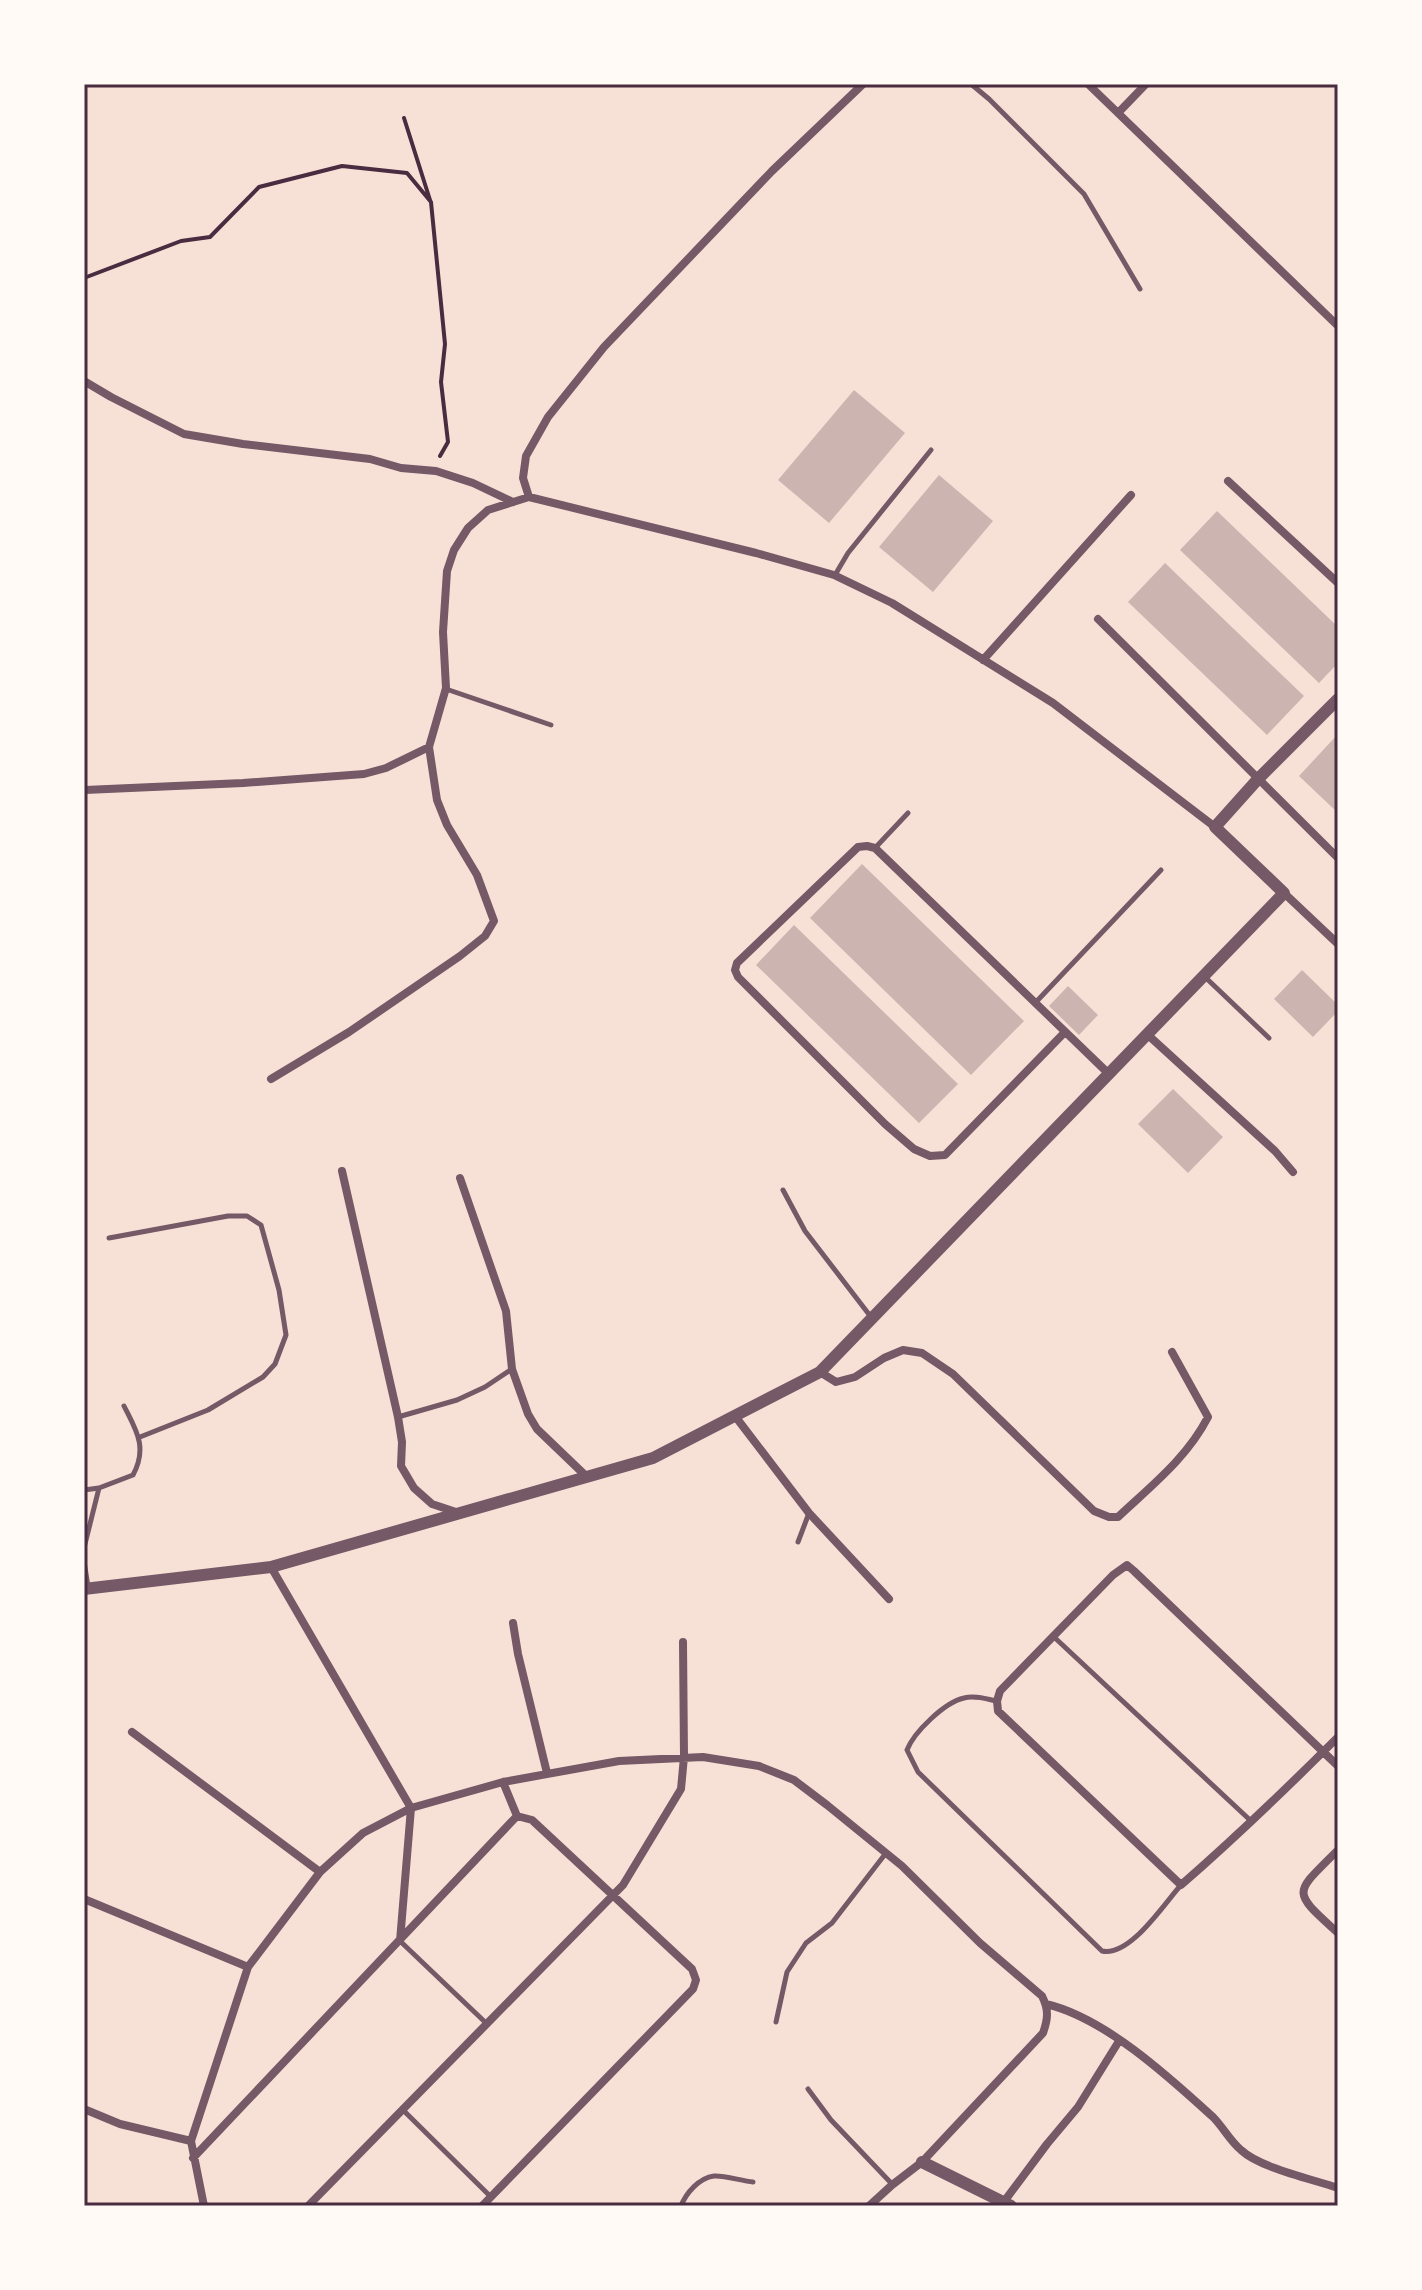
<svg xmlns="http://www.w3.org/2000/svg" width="1422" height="2290" font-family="Montserrat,sans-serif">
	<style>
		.building { fill: #ccb4b1 }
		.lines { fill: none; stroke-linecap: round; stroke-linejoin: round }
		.path { stroke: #4a2c40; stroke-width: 4 }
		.service { stroke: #755966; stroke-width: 5 }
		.minor { stroke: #755966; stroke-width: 8 }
		.tertiary { stroke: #755966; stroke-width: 12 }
		.neatline { fill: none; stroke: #4a2c40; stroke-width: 3 }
	</style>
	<rect width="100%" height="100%" fill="#f7e1d7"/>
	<!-- building -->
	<path class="building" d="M854 390 905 433 829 523 778 480Z
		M939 475 993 521 933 592 879 547Z
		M1217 511 1338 627V663L1319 683 1180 550Z
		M1165 563 1304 696 1267 735 1128 602Z
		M1338 734V813L1299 776Z
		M862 864 1024 1021 971 1075 810 918Z
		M794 925 958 1084 919 1123 756 965Z
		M1302 970 1338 1005V1011L1313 1037 1274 999Z
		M1068 986 1098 1015 1079 1035 1049 1006Z
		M1173 1089 1223 1137 1188 1173 1138 1124Z"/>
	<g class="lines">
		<!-- path -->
		<path class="path" d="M404 118 430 200
			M84 278 181 241 210 237 259 187 342 166 407 173 431 202 445 344 441 382 448 442 440 456"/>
		<!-- service -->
		<path class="service" d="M971 84 989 99 1084 194 1140 289
			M835 575 848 553 931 450
			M446 689 551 725
			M875 848 908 813
			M1205 977 1269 1038
			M1036 1002 1161 870
			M783 1190 805 1231 871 1317
			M109 1238 228 1216H247L261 1225 279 1290 286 1335 275 1364 263 1377 208 1410 140 1437
			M398 1417 457 1400 485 1387 512 1369
			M84 1490 99 1488
			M798 1542 809 1513
			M84 1548 99 1488 133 1475C148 1447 136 1430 124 1406
			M84 1561 88 1587
			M1054 1637 1251 1821
			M997 1701C986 1699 975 1695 964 1698 945 1702 914 1732 907 1750L918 1772 1102 1951C1130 1957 1163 1905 1181 1885
			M400 1941 486 2023
			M776 2022 787 1972 806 1943 832 1923 886 1853
			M808 2089 831 2120 892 2184
			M403 2110 490 2196
			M681 2206C686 2193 699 2178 714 2176 723 2175 742 2181 753 2182"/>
		<!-- minor -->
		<path class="minor" d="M1088 84 1338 326
			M1118 113 1146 84
			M84 381 111 397 184 434 243 444 370 459 401 468 436 471 473 483 513 502
			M1228 481 1338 583
			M529 497 523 478 526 456 548 417 604 347 772 171 863 84
			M1098 619 1338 858
			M983 660 1131 495
			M85 790 243 783 364 774 386 768 429 747
			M1284 893 1338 944
			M1065 1032 945 1155 930 1156 914 1149 885 1124 738 977 735 970 737 963 858 847 867 846 875 848 1110 1075
			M1148 1035 1275 1151 1293 1172
			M271 1079 349 1032 460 956 485 936 494 921 477 875 447 825 437 800 429 747 446 688 443 632 447 571 454 550 468 528 488 510 529 497 756 553 834 575 892 603 1053 703 1215 827
			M342 1171 398 1417 402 1442 401 1466 414 1488 432 1504 459 1513
			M460 1178 506 1311 512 1369 528 1414 537 1429 587 1477
			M820 1372 836 1382 855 1377 884 1358 903 1350 922 1353 953 1374 1094 1511 1109 1517H1118C1151 1486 1187 1458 1208 1417L1172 1352
			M735 1416 809 1513 889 1599
			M271 1567 411 1808
			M513 1623 518 1654 547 1773
			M132 1732 320 1872
			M1338 1737C1287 1788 1235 1838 1181 1885L998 1711 997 1701 1000 1691 1113 1575 1127 1565 1134 1571C1202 1636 1270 1701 1338 1766
			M1338 1850C1293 1895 1291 1890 1338 1933
			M84 1899 248 1967
			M400 1941 411 1808
			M1046 2004C1105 2018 1168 2076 1213 2117 1223 2127 1230 2141 1241 2150 1260 2168 1312 2179 1338 2188
			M84 2109 120 2124 191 2141
			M193 2158 517 1816 503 1782
			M1003 2203 1047 2144 1078 2107 1119 2041
			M204 2206 191 2141 248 1967 320 1872 363 1833 411 1808 503 1782 619 1761 703 1757 759 1766 794 1780 827 1805 902 1866 980 1943 1042 1996C1049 2010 1048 2019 1043 2033L922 2162 892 2185 869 2206
			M308 2206 623 1885 681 1789 684 1757 683 1642
			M482 2206 693 1989 696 1980 692 1969 532 1820 517 1816"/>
		<!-- tertiary -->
		<path class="tertiary" d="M84 1589 271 1567 653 1458 820 1372 1284 893 1215 827 1258 779 1338 699
			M922 2162 1011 2206"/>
	</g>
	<!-- border -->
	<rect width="1422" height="2290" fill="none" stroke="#fffaf5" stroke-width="172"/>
	<rect x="86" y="86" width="1250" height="2118" class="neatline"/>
</svg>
